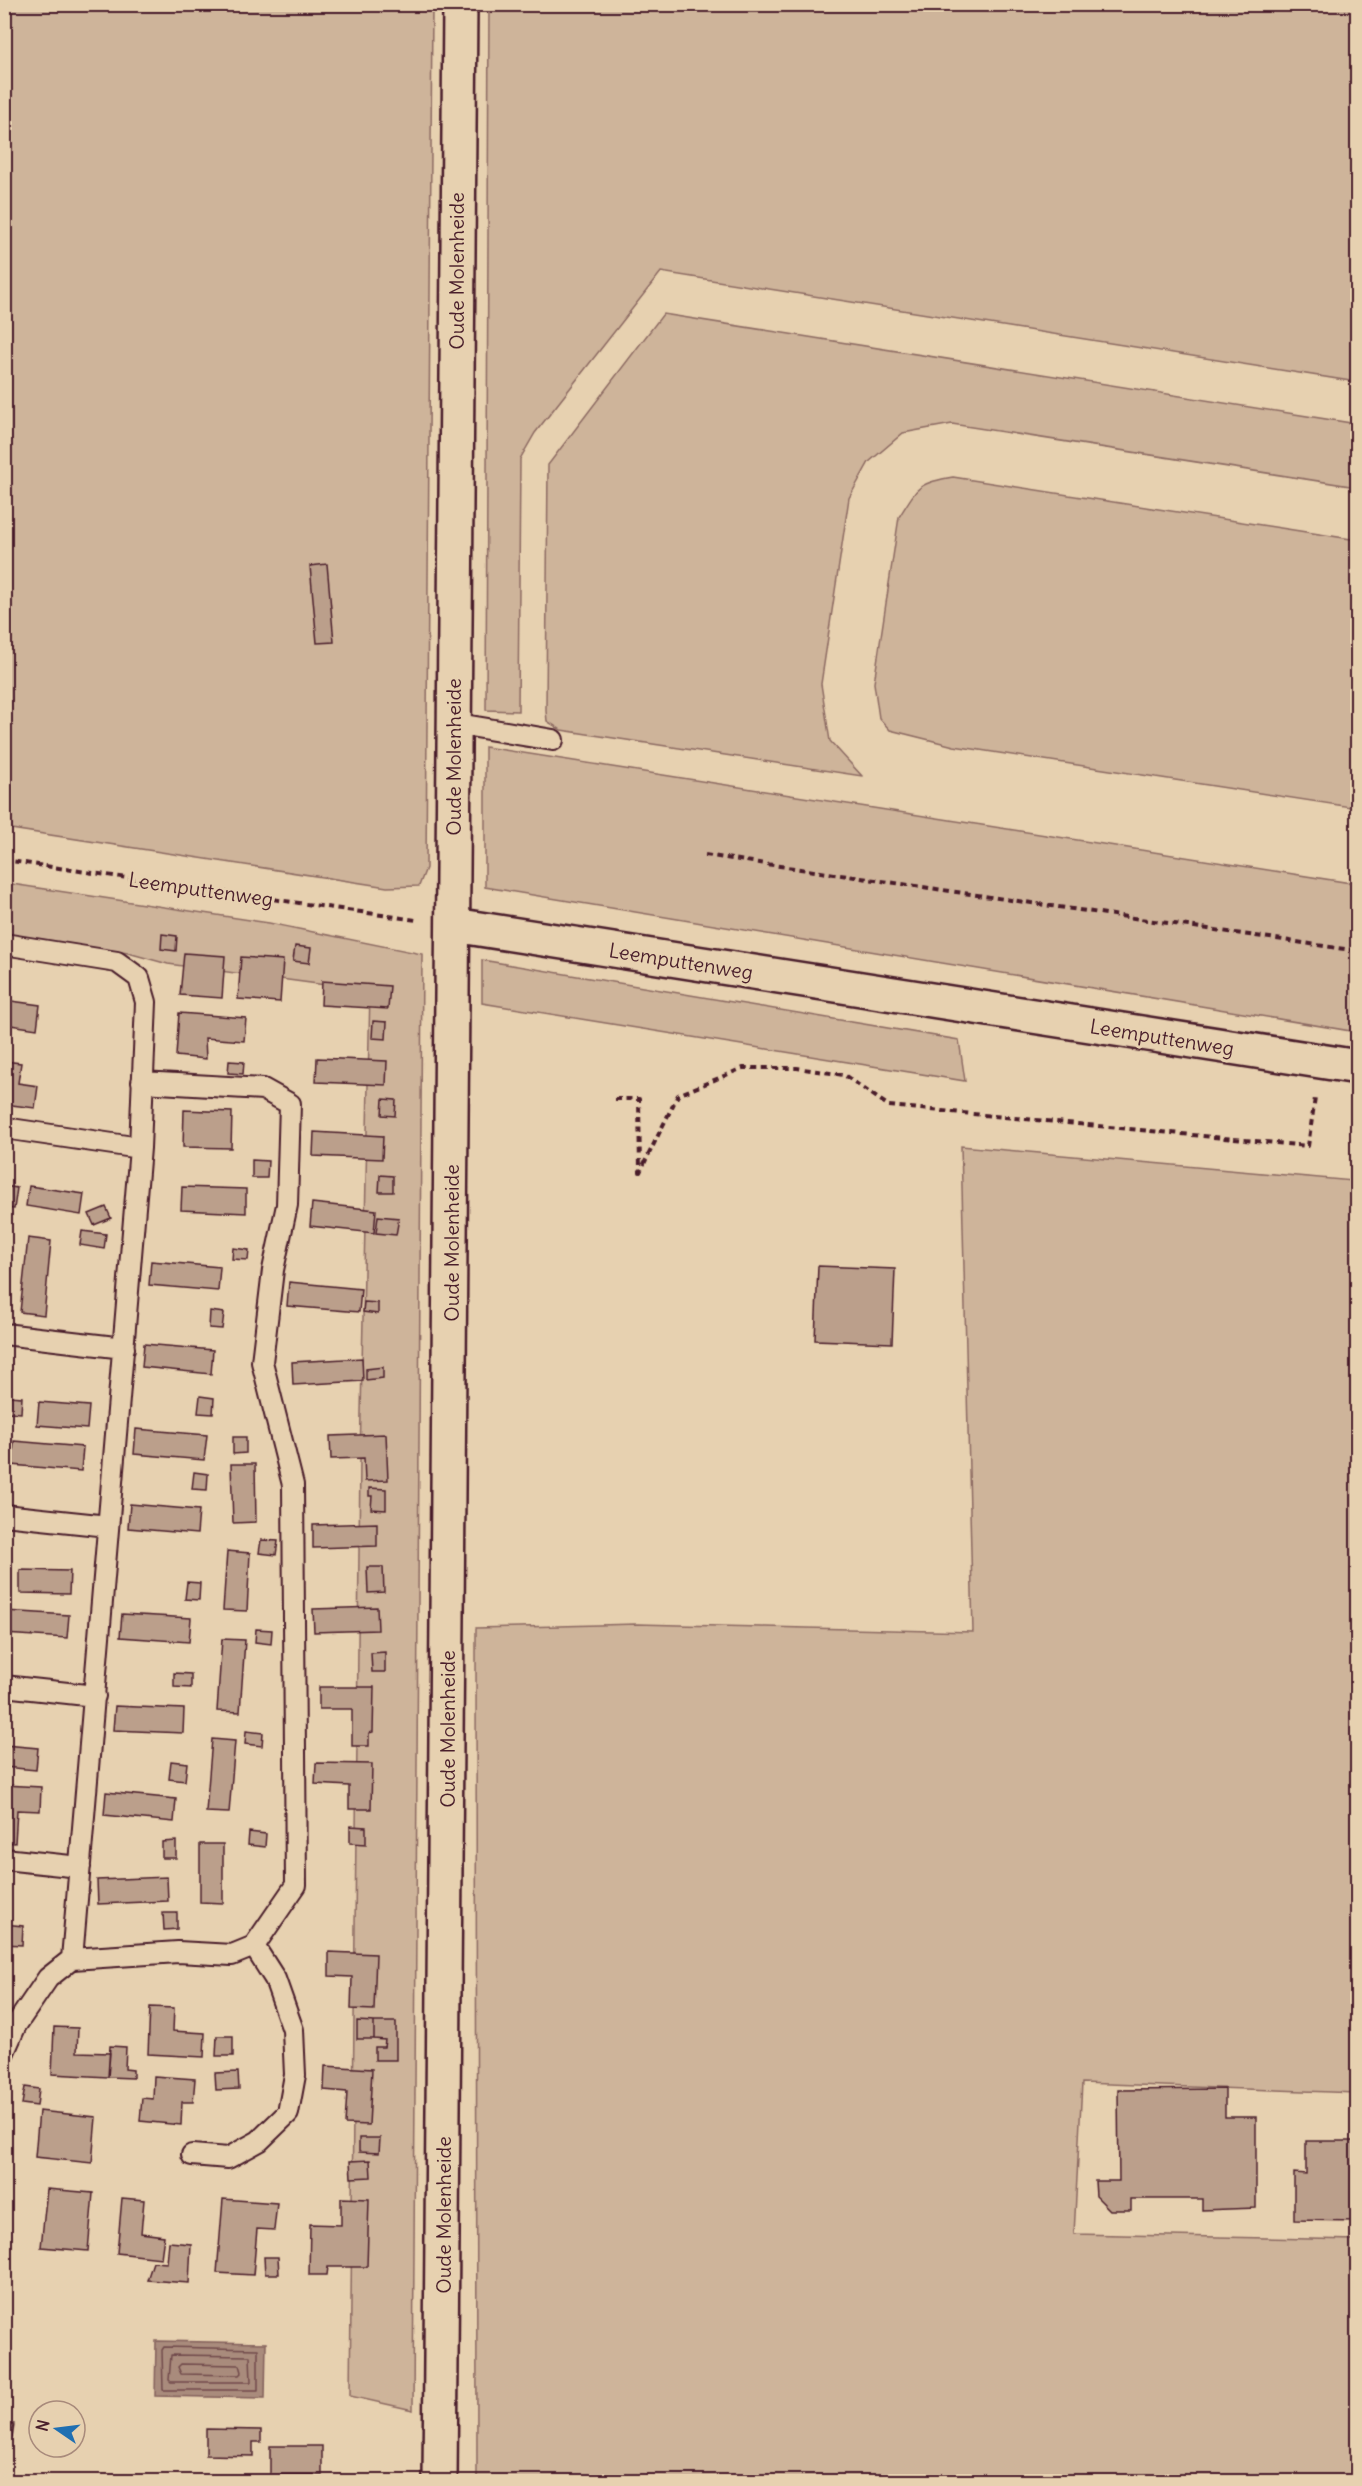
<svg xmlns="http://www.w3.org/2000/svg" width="1362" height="2486" font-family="Delius,sans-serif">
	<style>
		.green { fill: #ceb49a; stroke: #8c6a62; stroke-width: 1.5 }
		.water { fill: #a98b7b; stroke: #83605b; stroke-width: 1.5 }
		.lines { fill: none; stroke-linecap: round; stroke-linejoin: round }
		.shore { stroke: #704a4b; stroke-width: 1.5 }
		.building { fill: #bb9f8b; stroke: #4a1f2b; stroke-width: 1.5 }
		.service-casing { stroke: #4a1f2b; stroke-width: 24 }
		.minor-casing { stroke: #4a1f2b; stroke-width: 38 }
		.path { stroke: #4a1f2b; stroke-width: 4; stroke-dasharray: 6 4.5; stroke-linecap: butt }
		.service { stroke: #e7d1b0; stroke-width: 20 }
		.minor { stroke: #e7d1b0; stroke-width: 33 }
		.labels { text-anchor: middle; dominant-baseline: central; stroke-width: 6; stroke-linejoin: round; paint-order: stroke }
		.street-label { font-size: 20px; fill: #4a1f2b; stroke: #e7d1b0 }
	</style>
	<rect width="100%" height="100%" fill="#e7d1b0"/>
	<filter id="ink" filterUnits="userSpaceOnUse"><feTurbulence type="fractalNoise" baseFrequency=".0167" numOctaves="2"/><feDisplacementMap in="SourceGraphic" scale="12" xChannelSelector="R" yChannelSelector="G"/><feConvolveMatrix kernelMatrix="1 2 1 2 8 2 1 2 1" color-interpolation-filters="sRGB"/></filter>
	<g filter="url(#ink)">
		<!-- green -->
		<path class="green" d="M4 5H432L426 868 419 886 387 887 5 828Z
			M489 5H1357V382L661 272 535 433 520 459 518 711 486 710Z
			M663 314 1357 424V487L952 424 903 433 869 462 849 498 821 684 830 741 862 776 561 730 547 721 546 711 548 465Z
			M953 477 1357 540V808L954 746 890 730 879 718 874 683 899 517C918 487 917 483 953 477Z
			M485 747 1357 884V1032L485 887Z
			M5 883 269 923 422 954 413 2410 350 2396 360 1460 370 991 168 964 128 953 5 935Z
			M482 960 959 1040 965 1081 482 1003Z
			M1357 1126V2093L1082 2083 1074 2234 1357 2240V2481H477L476 1628 637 1624 973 1632 961 1146 1353 1181Z"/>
		<!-- water -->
		<path class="water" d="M156 2341 266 2343 265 2398 155 2396Z"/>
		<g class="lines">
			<!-- shore -->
			<path class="shore" d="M164 2347 258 2349V2390H163L162 2350Z
				M171 2355 250 2356 251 2382H171L169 2380Z
				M181 2364 240 2365 242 2372 239 2375 181 2374 178 2367Z"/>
		</g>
		<!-- building -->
		<path class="building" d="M327 564 334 642 317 643 310 566Z
			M162 934 177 936 176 951 161 949Z
			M295 946 311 948 309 963 293 961Z
			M184 953 225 956 222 998 180 995Z
			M241 957 283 960 280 1002 238 999Z
			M322 981 390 986 388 1009 321 1005Z
			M4 1000 40 1005 37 1029 4 1024Z
			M179 1013 246 1018 244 1041 205 1038 206 1059 176 1056Z
			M373 1021 387 1022 386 1039 372 1038Z
			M317 1058 387 1061 386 1085 316 1082Z
			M4 1061 21 1063 18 1083 38 1086 35 1108 4 1104Z
			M229 1061 244 1062 243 1074 228 1073Z
			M383 1099 396 1100 395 1116 382 1115Z
			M184 1110 232 1112 231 1148 183 1147Z
			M314 1132 383 1136 382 1159 313 1156Z
			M252 1160 268 1161 267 1178H252Z
			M380 1175 393 1176V1192H379Z
			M4 1186 17 1188 14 1209 4 1208Z
			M29 1186 84 1194 81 1215 26 1206Z
			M182 1187 246 1189V1213L181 1210Z
			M312 1203 376 1210 374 1233 310 1226Z
			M106 1207 111 1218 94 1225 89 1214Z
			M378 1216 399 1218 396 1235 376 1233Z
			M82 1231 106 1234 104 1249 80 1245Z
			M28 1238 51 1241 44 1315 20 1312Z
			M233 1248 249 1250 248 1260 232 1259Z
			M151 1261 220 1267 218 1291 149 1285Z
			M818 1266 895 1269 892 1343 815 1340Z
			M289 1282 361 1289 359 1312 287 1306Z
			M364 1302 378 1303V1314L363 1312Z
			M210 1311 224 1313 222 1329 209 1328Z
			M144 1344 213 1350 211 1374 142 1367Z
			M362 1358 363 1381 293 1385 292 1362Z
			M383 1367V1378L366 1380V1369Z
			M9 1396 22 1397 21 1413 8 1412Z
			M200 1396 214 1398 213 1414 198 1413Z
			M39 1402 89 1406 87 1429 37 1425Z
			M136 1429 207 1435 204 1460 134 1454Z
			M386 1434 388 1480 365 1481 364 1458 331 1459 330 1436Z
			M233 1437H246V1453L233 1454Z
			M14 1441 83 1447 81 1471 12 1465Z
			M231 1464H255L256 1522 233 1523Z
			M194 1472 208 1474 207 1490 192 1489Z
			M369 1488 386 1489V1510L371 1509 372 1496H369Z
			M130 1504 199 1510 197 1534 128 1528Z
			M377 1523V1546L313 1548V1525Z
			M261 1540 278 1541 276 1555 259 1553Z
			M227 1551 250 1553 247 1611 223 1610Z
			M367 1567H383L384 1592 368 1593Z
			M20 1570 70 1571 69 1594 20 1593Z
			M187 1582 200 1583 199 1600 185 1599Z
			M377 1607 378 1630 314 1632 313 1609Z
			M5 1611 69 1615 67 1638 4 1634Z
			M122 1614 191 1618 189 1642 120 1637Z
			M256 1629 272 1630 271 1644 255 1642Z
			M222 1639 245 1640 240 1712 217 1711Z
			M385 1652V1672H372L371 1653Z
			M174 1673 191 1674V1688L174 1687Z
			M319 1687H374L373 1732 369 1733V1746H352V1709H319Z
			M115 1706 184 1709 183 1733 113 1730Z
			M4 1722 5 1745 38 1748 36 1770 4 1767Z
			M246 1731 263 1733 262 1746 245 1744Z
			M212 1739 235 1741 229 1813 206 1812Z
			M171 1761 187 1763 185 1781 169 1779Z
			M316 1763 372 1764 371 1809H349V1786L315 1784Z
			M4 1785 41 1787 40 1811 17 1810 15 1843 4 1842Z
			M106 1792 176 1799 174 1822 104 1815Z
			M350 1826 366 1827V1844L350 1843Z
			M249 1832 266 1834 265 1847 248 1845Z
			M176 1841V1858H162V1842Z
			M200 1844H223V1903L200 1902Z
			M167 1877 168 1901 98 1904 97 1880Z
			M163 1913H177V1929L164 1930Z
			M4 1924 23 1926 22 1945 4 1944Z
			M329 1952 376 1954 374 2010 351 2009 352 1977 329 1976Z
			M150 2007 174 2008 173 2031 205 2033 204 2057 148 2054Z
			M357 2021 374 2022V2039H357Z
			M374 2022H396V2060H375V2047H384L385 2040 374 2039Z
			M54 2027 78 2028 77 2052 110 2053 108 2077 52 2074Z
			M217 2036H233V2056H216Z
			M110 2046 126 2047 125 2069 133 2070V2078L108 2077Z
			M325 2066 372 2069 369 2125 345 2124 347 2092 324 2090Z
			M238 2072 239 2089 216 2090 215 2073Z
			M154 2076 195 2079 193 2102H182L181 2125 140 2121 142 2098 153 2099Z
			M25 2087 39 2089 37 2106 22 2104Z
			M1225 2089V2117H1256V2208L1202 2210V2199H1131V2210H1110L1096 2196 1095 2181H1119L1118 2090Z
			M39 2111 96 2117 92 2163 35 2157Z
			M359 2138H380L379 2153 359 2152Z
			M1306 2141H1358V2221L1294 2220V2173L1306 2174Z
			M370 2160 371 2177 351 2178 350 2161Z
			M47 2189 93 2193 88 2251 41 2247Z
			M122 2198 144 2200 141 2233 164 2236 161 2258 117 2253Z
			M341 2198 369 2199 367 2267H328L327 2275H309L310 2224 341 2225Z
			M223 2199 277 2203 274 2230 257 2229 253 2275 217 2273Z
			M169 2242 191 2244 189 2283 147 2280 153 2262 167 2263Z
			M264 2257H278L279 2274H265Z
			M4 2422 14 2424 12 2437 4 2435Z
			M206 2429 261 2430V2442H253V2456L206 2455Z
			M270 2446H322V2475H270Z"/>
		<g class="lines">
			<defs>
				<path id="service" d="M452 723 553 740
					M4 944 117 962 139 978 146 1002 140 1148 72 1959
					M4 1128 140 1148
					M4 1334 124 1348
					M4 1515 108 1526
					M4 1686 95 1696
					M4 1859 80 1867
					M4 2052 16 2025 48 1978 72 1959 178 1952 232 1955 254 1946 296 1885 293 1485 262 1362 273 1270 287 1205 290 1104 263 1089 142 1082
					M192 2155 228 2158 259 2141 288 2113 295 2075 293 2030 275 1979 254 1946"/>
				<path id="minor" d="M454 925 1358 1067
					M440 2482 460 4"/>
			</defs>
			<!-- service casing -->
			<use href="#service" class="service-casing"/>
			<!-- minor casing -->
			<use href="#minor" class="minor-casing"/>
			<!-- path -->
			<path class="path" d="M705 855 1358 951
				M4 860 416 920
				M615 1099H639L640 1172 678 1095 743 1068H797L844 1075 889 1106 1308 1146 1315 1098"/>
			<!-- service -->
			<use href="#service" class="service"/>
			<!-- minor -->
			<use href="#minor" class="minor"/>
		</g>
	</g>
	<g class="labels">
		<!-- street labels -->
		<g class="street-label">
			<text transform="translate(456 271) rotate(-90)">Oude Molenheide</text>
			<text transform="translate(453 757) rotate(-90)">Oude Molenheide</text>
			<text transform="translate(201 889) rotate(8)">Leemputtenweg</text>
			<text transform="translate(681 961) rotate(9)">Leemputtenweg</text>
			<text transform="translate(1162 1037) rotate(9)">Leemputtenweg</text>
			<text transform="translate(451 1243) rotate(-90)">Oude Molenheide</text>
			<text transform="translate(447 1729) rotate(-90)">Oude Molenheide</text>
			<text transform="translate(443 2215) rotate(-90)">Oude Molenheide</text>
		</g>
	</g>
	<!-- margin -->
	<rect width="1362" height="2486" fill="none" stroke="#e7d1b0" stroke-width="24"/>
	<rect x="12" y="12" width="1338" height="2462" fill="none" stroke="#4a1f2b" stroke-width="2" filter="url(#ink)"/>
	<!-- north arrow -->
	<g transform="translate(57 2429) rotate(284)"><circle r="28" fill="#e7d1b0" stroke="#a88a7b" stroke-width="1.5"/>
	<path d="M0-4.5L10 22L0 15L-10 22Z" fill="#1f6fb2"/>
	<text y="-9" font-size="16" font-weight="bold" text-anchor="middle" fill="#4a1f2b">N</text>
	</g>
</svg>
